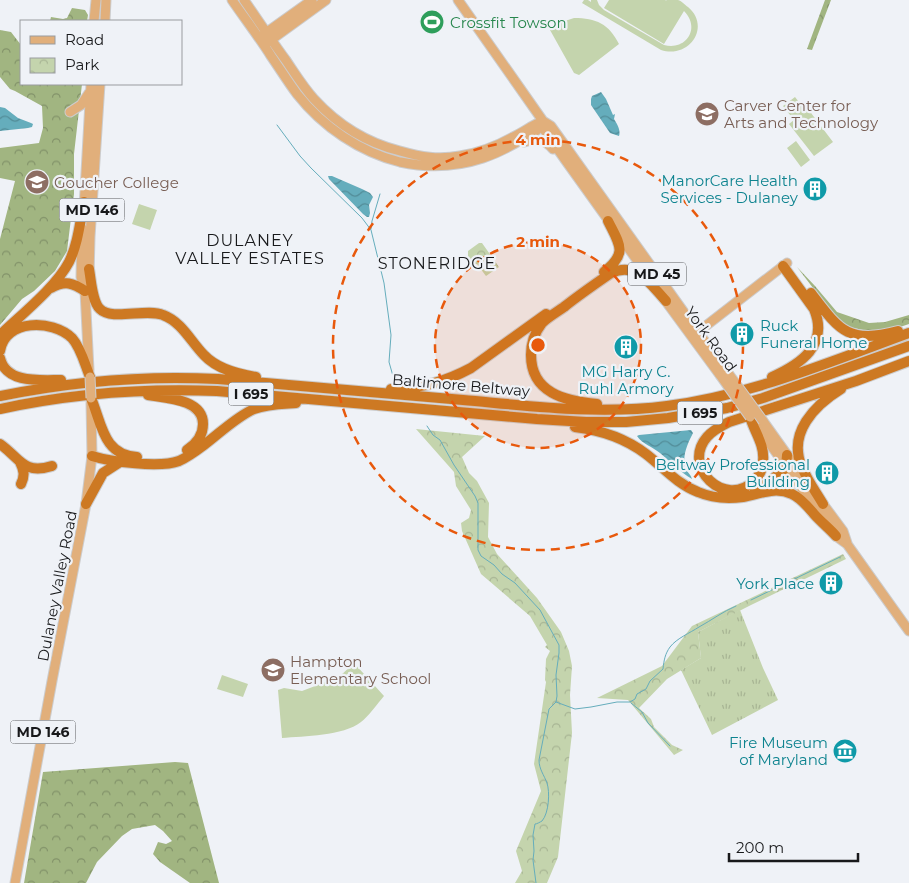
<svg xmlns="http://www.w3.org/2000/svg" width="909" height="883" font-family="Montserrat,sans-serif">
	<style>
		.grass { fill: url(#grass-tufts) }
		.forest { fill: url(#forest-crowns) }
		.park { fill: url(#park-crowns) }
		.pitch { fill: #c4d4ad }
		.water { fill: url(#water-waves) }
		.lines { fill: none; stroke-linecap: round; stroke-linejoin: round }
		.stream { stroke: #65adbc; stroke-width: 1 }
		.major-casing { stroke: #cccccd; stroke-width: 11 }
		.highway-casing { stroke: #cccccd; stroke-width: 12 }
		.major { stroke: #e1af7b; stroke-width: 9 }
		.highway { stroke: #cd7923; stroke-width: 10 }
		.major-bridge-casing { stroke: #cccccd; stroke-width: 11; stroke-linecap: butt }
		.major-bridge { stroke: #e1af7b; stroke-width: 9 }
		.ring { fill: none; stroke: #e8590c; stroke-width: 2.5; stroke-dasharray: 9 6 }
		.labels { text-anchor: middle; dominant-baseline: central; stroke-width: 4.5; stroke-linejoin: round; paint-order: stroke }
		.shield { fill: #eff2f7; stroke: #585a5d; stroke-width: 1 }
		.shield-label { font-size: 14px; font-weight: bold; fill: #18191b }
		.leisure-label { font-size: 15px; fill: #27864d; stroke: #eff2f7; text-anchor: start }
		.education-label { font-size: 15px; fill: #785e54; stroke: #eff2f7; text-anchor: start }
		.culture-label { font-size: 15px; fill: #0d838f; stroke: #eff2f7; text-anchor: end }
		.street-label { font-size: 15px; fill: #18191b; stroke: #eff2f7 }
		.neighbourhood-label { font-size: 16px; letter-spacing: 1px; fill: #18191b; stroke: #eff2f7 }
		.centre { fill: #e8590c; stroke: #eff2f7; stroke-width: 2.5 }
		.ring-label { font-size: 15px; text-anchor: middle; font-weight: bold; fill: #e8590c; stroke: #eff2f7; stroke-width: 4.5; stroke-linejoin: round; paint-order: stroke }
	</style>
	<defs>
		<pattern id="grass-tufts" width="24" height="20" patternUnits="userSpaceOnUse" patternTransform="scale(1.25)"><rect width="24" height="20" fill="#c4d4ad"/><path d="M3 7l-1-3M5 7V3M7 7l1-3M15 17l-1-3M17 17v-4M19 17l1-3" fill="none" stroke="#a8b594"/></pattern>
		<pattern id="forest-crowns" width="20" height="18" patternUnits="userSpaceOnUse" patternTransform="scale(1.25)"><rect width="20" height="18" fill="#a1b581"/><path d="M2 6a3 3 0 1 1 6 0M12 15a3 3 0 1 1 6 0" fill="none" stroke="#829269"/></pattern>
		<pattern id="park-crowns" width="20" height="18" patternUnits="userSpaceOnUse" patternTransform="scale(1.25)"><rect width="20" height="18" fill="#c4d4ad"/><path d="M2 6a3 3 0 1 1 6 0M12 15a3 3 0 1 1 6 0" fill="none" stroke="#a8b594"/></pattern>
		<pattern id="water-waves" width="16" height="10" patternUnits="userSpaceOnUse" patternTransform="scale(1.25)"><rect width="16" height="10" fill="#65adbc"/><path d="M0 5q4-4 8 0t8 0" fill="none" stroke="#528c98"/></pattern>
	</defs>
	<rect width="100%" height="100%" fill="#eff2f7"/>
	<!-- grass -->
	<path class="grass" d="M740 610 763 668 778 700 712 735 681 670 701 658 698 632Z"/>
	<!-- forest -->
	<path class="forest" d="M825 0H831L812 50 807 49Z
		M72 8 85 10 88 15 87 21H50L51 17 63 19 67 18Z
		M0 30 11 32 21 45V84H82L74 154V194L67 251 55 271 34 291 22 299 0 325V239L15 181 0 178V148L39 143 43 128 42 106 15 91 10 89 0 77Z
		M797 267 815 286 837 312 869 323 885 322 909 315V324L891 330H863L849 327 839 322Z
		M175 762 188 763 219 883H190L160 862 153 854 158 842 166 844 172 841 163 831 155 825 132 829 122 836 97 862 86 883H24L43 772Z"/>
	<!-- park -->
	<path class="park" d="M479 243H482L499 267 486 276 477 264H468V251Z
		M416 429 485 436 462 457 469 473 477 481 489 503 488 537 497 554 537 598 561 632 569 651 572 666 570 695 572 733 558 857 547 883H515L522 871 516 851 541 791 534 764 546 682 545 680 546 659 550 651 545 647 547 645 530 616 481 574 462 531 461 523 469 518 471 510 456 486 454 472Z
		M843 554 846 559 751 605 698 632 701 658 667 679 639 708 651 719 654 727 672 745 683 750 674 755 628 700 597 698 662 666 692 626Z"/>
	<!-- pitch -->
	<path class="pitch" d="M584 0H588L591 2V0H597L599 5 604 10 664 45C686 51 701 28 684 11L664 44 604 8 609 0H665L667 1 666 0C670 0 675 0 678 0 682 1 685 5 688 7 711 26 690 59 661 50L582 3Z
		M574 18C596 18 609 24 619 44L579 75 574 73 550 30 562 22Z
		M795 97 806 111 808 109 833 142 814 156 789 124 794 120 783 106Z
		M796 141 810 160 801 167 787 148Z
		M139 204 157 210 150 230 132 224Z
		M354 663 384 696C378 703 368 717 361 722 343 736 304 736 282 738L278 690 284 688 302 691 339 677Z
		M222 675 248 684 243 697 217 689Z"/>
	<!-- water -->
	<path class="water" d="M601 92 606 99 613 115 615 114 614 119C617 124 621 130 619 136L610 133 591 105V99L592 96Z
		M0 107 5 108 18 118 31 123 33 124 32 127 28 128 0 131Z
		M328 176H332L362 189 370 193 373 197 369 205 370 213 369 217H367L363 214 329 179Z
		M691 430 693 433C688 443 681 457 686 469 688 473 691 475 692 479 680 472 671 462 660 453 653 447 642 444 637 436L639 435Z"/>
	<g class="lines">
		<!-- stream -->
		<path class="stream" d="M277 125 300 156 311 168 362 218 371 230 384 283 391 335 389 362 393 376 395 380
			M371 229 372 221 380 194
			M427 426 433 435 440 440 454 465 475 496 478 503V550L481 556 494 565 502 574 515 583 540 610 559 645V653L556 675 557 696 556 702 549 709 539 760C539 769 544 775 547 783 550 792 549 813 542 821 540 822 537 824 535 824L533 835 534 851 533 860 536 883
			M751 600 840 557
			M556 702 575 709 591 707 617 702H630L635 699 637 694 646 689 650 681 663 669C664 660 665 654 670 647 677 638 690 633 699 627 712 620 722 612 736 606
			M631 703 642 712 648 723 670 746"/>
		<defs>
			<path id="major" d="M232 0C245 19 259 37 271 56 280 69 288 82 297 94 323 127 360 152 400 162 428 168 456 167 483 158 498 153 511 146 524 138 528 136 534 133 537 130 540 128 541 124 543 121
				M244 0C258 20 271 40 285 59 294 72 303 87 314 99 337 124 367 143 400 151 421 157 438 160 460 156 478 153 497 146 513 137 524 132 532 125 543 121
				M458 0 543 121 551 126 698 332 728 373
				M94 21 96 0
				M105 21 106 0
				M263 35 312 0
				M268 42 326 0
				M70 112 81 105 89 93
				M543 121 545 131 566 161 652 281
				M524 142C536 138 545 139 553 149
				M84 208 91 84
				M82 228 81 277 85 291 89 370
				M89 276 90 237 100 84
				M662 296 720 375
				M694 335 787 263
				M763 421 803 477
				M755 423 836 536 847 544 909 631
				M820 500 843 531 847 543
				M15 883 52 681 86 504 92 456 91 403"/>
			<path id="highway" d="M89 269C91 279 92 302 100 309 112 321 146 308 163 315 182 322 191 342 204 355 217 369 237 374 256 377
				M604 272C628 253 620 245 608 221
				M51 288C65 280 73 283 85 291
				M811 293C840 331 848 344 898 331
				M0 335C21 315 56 287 69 262 78 244 80 222 84 202
				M0 351C5 319 52 319 72 338 81 348 85 365 90 377
				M0 358C6 384 41 380 61 380
				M772 377C801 364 829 345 814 309L783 266
				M391 389C422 388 445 382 471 368L546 314
				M148 395C166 398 203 399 203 424 203 436 196 444 187 450
				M0 396C74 381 142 375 218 379 299 386 381 393 463 400 531 406 599 415 667 406 751 395 830 362 909 333
				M91 398C102 424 103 455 137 457
				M597 404C565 401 531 393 531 355 531 343 535 332 542 323 548 317 557 312 564 307 579 295 595 284 611 273 637 261 650 284 666 301
				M0 409C74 393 142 388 217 391L537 419 586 422H626L668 418 727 408 763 398 909 346
				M750 417C754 431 765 445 763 461 763 469 759 476 754 481 725 509 681 467 707 437 713 430 721 426 729 422L856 381 909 361
				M575 427C600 430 625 438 646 454 663 467 677 484 698 492 712 498 728 499 743 497 760 494 775 486 792 494 801 498 808 507 814 514 821 522 829 528 836 536
				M0 444C20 458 23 475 52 466
				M92 456C111 462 160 468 179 461 188 457 196 451 204 445 220 433 236 417 254 409 267 404 282 404 296 403
				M20 462C24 470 25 476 21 484
				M755 490 770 482 786 467 787 455
				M86 504 103 473 120 462
				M823 504C816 492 807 480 802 467 787 433 815 405 841 389"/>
		</defs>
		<!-- major casing -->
		<use href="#major" class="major-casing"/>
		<!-- highway casing -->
		<use href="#highway" class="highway-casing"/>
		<!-- major -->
		<use href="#major" class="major"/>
		<!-- highway -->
		<use href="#highway" class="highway"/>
		<defs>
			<path id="major-bridge" d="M728 373 763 421
				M720 375 750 417
				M90 377 91 398"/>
		</defs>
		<!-- major-bridge casing -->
		<use href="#major-bridge" class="major-bridge-casing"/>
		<!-- major-bridge -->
		<use href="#major-bridge" class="major-bridge"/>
	</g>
	<!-- distance rings -->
	<circle cx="538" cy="345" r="103" fill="#e8590c" fill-opacity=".12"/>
	<g class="ring">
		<circle cx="538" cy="345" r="103"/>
		<circle cx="538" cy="345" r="205"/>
	</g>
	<!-- icons -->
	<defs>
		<symbol id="stadium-disc" viewBox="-11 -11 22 22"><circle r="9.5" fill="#2e9e5b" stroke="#eff2f7"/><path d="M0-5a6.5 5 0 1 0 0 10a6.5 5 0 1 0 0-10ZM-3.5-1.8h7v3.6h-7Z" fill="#fff"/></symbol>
		<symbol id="school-disc" viewBox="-11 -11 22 22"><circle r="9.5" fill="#8d6e63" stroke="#eff2f7"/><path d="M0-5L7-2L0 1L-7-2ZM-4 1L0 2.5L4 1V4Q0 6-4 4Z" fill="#fff"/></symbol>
		<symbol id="university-disc" viewBox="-11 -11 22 22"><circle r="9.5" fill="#8d6e63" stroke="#eff2f7"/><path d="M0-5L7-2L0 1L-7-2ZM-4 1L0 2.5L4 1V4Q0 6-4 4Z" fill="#fff"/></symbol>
		<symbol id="building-disc" viewBox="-11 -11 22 22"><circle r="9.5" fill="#0f9aa8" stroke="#eff2f7"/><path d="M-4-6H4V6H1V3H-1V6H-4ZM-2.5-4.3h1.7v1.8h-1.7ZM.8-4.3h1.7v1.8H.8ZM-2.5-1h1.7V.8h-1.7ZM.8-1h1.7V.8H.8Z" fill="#fff"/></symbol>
		<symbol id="museum-disc" viewBox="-11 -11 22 22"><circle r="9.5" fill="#0f9aa8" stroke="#eff2f7"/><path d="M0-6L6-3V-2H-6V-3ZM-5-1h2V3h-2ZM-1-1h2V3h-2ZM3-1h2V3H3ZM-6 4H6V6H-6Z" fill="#fff"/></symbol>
	</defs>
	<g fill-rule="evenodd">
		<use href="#stadium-disc" x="418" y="8" width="28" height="28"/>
		<use href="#school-disc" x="693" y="100" width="28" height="28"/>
		<use href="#university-disc" x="23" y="168" width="28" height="28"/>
		<use href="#building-disc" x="801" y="175" width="28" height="28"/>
		<use href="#building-disc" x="728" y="320" width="28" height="28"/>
		<use href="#building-disc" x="612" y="333" width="28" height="28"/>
		<use href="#building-disc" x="813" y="459" width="28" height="28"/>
		<use href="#building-disc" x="817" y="569" width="28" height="28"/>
		<use href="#school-disc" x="259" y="656" width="28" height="28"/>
		<use href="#museum-disc" x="831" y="737" width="28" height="28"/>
	</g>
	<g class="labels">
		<!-- shield labels -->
		<g class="shield">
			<rect x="59.5" y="198.5" width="65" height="23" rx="4"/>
			<rect x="628" y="262.5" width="58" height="23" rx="4"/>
			<rect x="228.5" y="382.5" width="45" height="23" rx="4"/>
			<rect x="677.5" y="401.5" width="45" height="23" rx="4"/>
			<rect x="10.5" y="720.5" width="65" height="23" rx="4"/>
		</g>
		<g class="shield-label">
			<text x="92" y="210">MD 146</text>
			<text x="657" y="274">MD 45</text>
			<text x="251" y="394">I 695</text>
			<text x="700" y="413">I 695</text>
			<text x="43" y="732">MD 146</text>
		</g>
		<!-- leisure labels -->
		<g class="leisure-label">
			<text x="450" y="22">Crossfit Towson</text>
		</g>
		<!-- education labels -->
		<g class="education-label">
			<text x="724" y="105">Carver Center for<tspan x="724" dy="17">Arts and Technology</tspan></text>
			<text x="54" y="182">Goucher College</text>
			<text x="290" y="661">Hampton<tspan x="290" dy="17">Elementary School</tspan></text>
		</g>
		<!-- culture labels -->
		<g class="culture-label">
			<text x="798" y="180">ManorCare Health<tspan x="798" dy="17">Services - Dulaney</tspan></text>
			<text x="760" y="325" text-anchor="start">Ruck<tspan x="760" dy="17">Funeral Home</tspan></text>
			<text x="626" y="371" text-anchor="middle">MG Harry C.<tspan x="626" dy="17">Ruhl Armory</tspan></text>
			<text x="810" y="464">Beltway Professional<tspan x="810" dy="17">Building</tspan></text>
			<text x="814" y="583">York Place</text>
			<text x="828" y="742">Fire Museum<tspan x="828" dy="17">of Maryland</tspan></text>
		</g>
		<!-- street labels -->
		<g class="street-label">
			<text transform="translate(711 339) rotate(54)">York Road</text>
			<text transform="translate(461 385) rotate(5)">Baltimore Beltway</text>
			<text transform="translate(57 586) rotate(-79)">Dulaney Valley Road</text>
		</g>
		<!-- neighbourhood labels -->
		<g class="neighbourhood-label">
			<text x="250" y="240">DULANEY<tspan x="250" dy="18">VALLEY ESTATES</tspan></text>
			<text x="437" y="263">STONERIDGE</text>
		</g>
	</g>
	<circle cx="538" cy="345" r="8" class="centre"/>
	<g class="ring-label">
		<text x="538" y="145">4 min</text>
		<text x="538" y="247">2 min</text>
	</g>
	<!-- legend -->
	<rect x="20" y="20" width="162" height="65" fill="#eff2f7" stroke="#999b9f"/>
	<rect x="30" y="36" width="25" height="8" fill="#e1af7b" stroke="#999b9f"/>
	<text x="65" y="45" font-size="15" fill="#18191b">Road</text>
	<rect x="30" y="58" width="25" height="15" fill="url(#park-crowns)" stroke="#999b9f"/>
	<text x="65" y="70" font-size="15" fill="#18191b">Park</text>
	<!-- scale -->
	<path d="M729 853v8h129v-8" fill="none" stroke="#18191b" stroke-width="2.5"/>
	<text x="736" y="853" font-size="15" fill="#18191b" stroke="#eff2f7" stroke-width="4" paint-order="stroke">200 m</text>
</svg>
